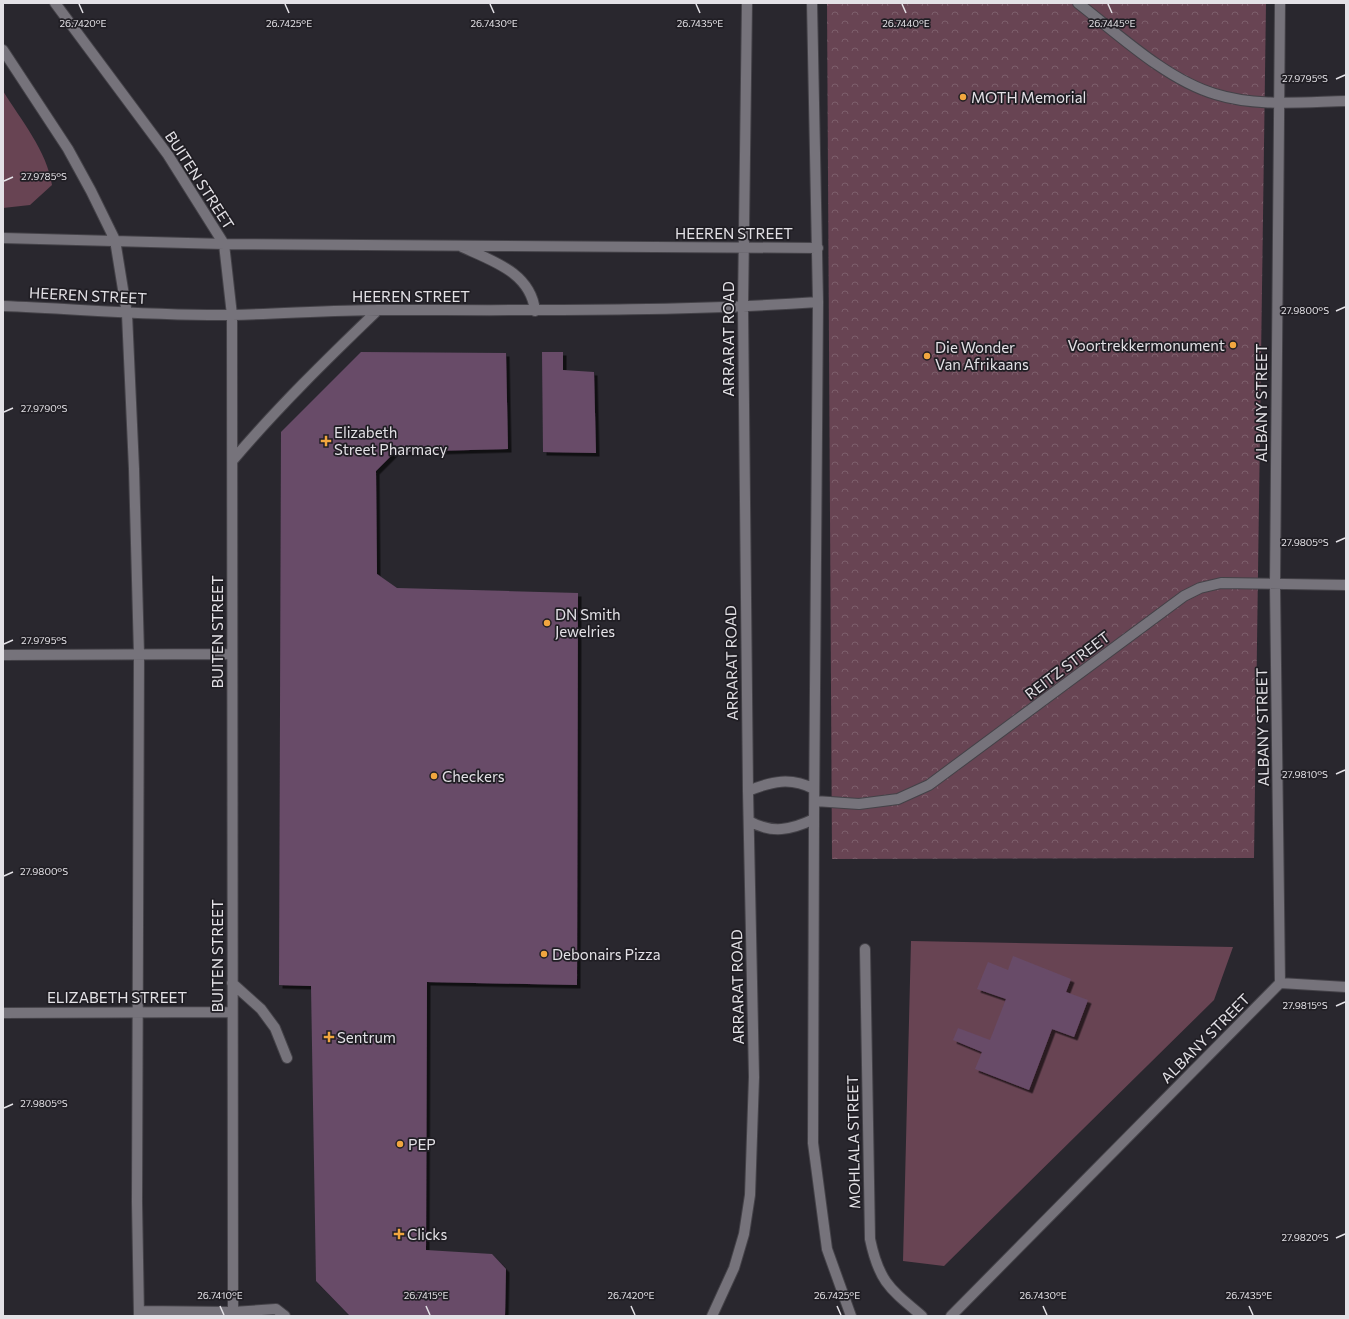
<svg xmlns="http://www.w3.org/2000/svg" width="1349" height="1319" font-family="Commissioner,sans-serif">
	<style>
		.grass { fill: #684453 }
		.park { fill: url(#park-crowns) }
		.building { fill: #684b68; filter: url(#shadow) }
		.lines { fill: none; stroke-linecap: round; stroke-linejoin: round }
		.minor-casing { stroke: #444248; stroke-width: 12 }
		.minor { stroke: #76737b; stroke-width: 10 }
		.ticks { fill: none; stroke: #e3e1e6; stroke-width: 1.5 }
		.poi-dot { fill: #f1a63f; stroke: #201e24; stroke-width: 1.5 }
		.labels { text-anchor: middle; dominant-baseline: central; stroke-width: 3.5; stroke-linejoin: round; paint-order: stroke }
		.poi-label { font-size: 15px; fill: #e3e1e6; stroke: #201e24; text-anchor: start }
		.street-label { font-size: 15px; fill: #e3e1e6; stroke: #201e24 }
		.ticks-label { font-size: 10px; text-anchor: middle; fill: #e3e1e6; stroke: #201e24; stroke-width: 3.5; stroke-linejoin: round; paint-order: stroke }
	</style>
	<defs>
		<pattern id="park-crowns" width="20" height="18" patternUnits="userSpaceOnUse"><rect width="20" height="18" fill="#684453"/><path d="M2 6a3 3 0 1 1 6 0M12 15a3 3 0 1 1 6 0" fill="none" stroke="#7d5f6c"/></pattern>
		<filter id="shadow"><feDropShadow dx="3.5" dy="3.5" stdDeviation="0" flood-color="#0009"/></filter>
	</defs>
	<rect width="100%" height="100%" fill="#29272e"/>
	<!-- grass -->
	<path class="grass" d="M3 91C21 120 47 151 52 185L30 205 3 208Z
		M911 941 1233 947 1214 1000 944 1266 903 1261Z"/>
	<!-- park -->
	<path class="park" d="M827 3H1266L1254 858 832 859Z"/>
	<!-- building -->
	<path class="building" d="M361 352 506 353 508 449 395 452 376 471 377 574 397 588 578 593 577 985 427 982 426 1250 492 1254 506 1269 505 1316H350L316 1281 311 986 279 985 281 432Z
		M542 352H563V370L594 372 596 453 543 452Z
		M1013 956 1071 979 1066 992 1088 1000 1074 1037 1052 1029 1029 1090 975 1069 982 1052 953 1040 958 1028 990 1040 1006 999 977 989 988 962 1008 970Z"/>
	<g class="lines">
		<defs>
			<path id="minor" d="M55 3 168 155 224 244 232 315 233 1316
				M812 3 818 302 814 819 813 1143 827 1249 851 1316
				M1078 3C1118 34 1167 80 1215 94 1256 107 1303 102 1346 101
				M3 50 68 149 91 191 115 240 127 314 134 469 139 654 137 1202 139 1316
				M3 238 224 244 818 248
				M462 247C493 261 531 273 535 311
				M3 306C80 309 156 316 232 315 282 314 331 310 380 310 526 310 672 312 818 302
				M233 460C278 407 327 359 378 310
				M3 655 232 654
				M748 791C772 781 791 777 814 789
				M815 801 859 804 898 799 929 785 1184 596 1200 588 1221 583 1346 585
				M749 821C772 834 791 830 814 819
				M865 949 870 1239C879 1282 890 1289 922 1316
				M232 983 261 1009 275 1028 287 1058
				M1280 983 1346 987
				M3 1013 232 1012
				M139 1311 233 1312 276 1309 285 1316
				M712 1316 734 1268 744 1234 750 1195 754 1077 748 791 743 307 747 3
				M951 1316 1280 983 1275 585 1280 3"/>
		</defs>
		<!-- minor casing -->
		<use href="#minor" class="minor-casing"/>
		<!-- minor -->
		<use href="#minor" class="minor"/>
	</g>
	<!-- ticks -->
	<path class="ticks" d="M79 4 83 13M285 4 289 13M490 4 494 13M696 4 700 13M902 4 906 13M1108 4 1112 13M1336 79 1345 75M4 181 13 177M1336 311 1345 307M4 412 13 408M1336 542 1345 538M4 644 13 640M1336 774 1345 770M4 876 13 872M1336 1006 1345 1002M4 1108 13 1104M1336 1238 1345 1234M220 1306 224 1315M426 1306 430 1315M631 1306 635 1315M837 1306 841 1315M1043 1306 1047 1315M1249 1306 1253 1315"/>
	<!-- markers -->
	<g class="poi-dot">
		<circle cx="963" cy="97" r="4"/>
		<circle cx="1233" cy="345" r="4"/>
		<circle cx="927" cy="356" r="4"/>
		<path d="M324 435h4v4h4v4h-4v4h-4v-4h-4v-4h4z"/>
		<circle cx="547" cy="623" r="4"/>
		<circle cx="434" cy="776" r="4"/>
		<circle cx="544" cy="954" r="4"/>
		<path d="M327 1031h4v4h4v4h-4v4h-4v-4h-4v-4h4z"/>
		<circle cx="400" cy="1144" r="4"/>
		<path d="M397 1228h4v4h4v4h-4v4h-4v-4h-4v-4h4z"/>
	</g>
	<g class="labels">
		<!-- poi labels -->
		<g class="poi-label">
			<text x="971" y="97">MOTH Memorial</text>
			<text x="1225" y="345" text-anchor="end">Voortrekkermonument</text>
			<text x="935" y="347">Die Wonder<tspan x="935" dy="17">Van Afrikaans</tspan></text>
			<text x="334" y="432">Elizabeth<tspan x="334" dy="17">Street Pharmacy</tspan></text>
			<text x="555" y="614">DN Smith<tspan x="555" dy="17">Jewelries</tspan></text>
			<text x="442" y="776">Checkers</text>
			<text x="552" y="954">Debonairs Pizza</text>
			<text x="337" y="1037">Sentrum</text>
			<text x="408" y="1144">PEP</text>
			<text x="407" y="1234">Clicks</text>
		</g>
		<!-- street labels -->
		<g class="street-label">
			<text transform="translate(200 180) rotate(57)">BUITEN STREET</text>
			<text x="734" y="233">HEEREN STREET</text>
			<text transform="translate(88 295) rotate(3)">HEEREN STREET</text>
			<text x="411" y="296">HEEREN STREET</text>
			<text transform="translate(728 339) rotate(-90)">ARRARAT ROAD</text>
			<text transform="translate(1261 403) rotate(-90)">ALBANY STREET</text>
			<text transform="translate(217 632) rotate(-90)">BUITEN STREET</text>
			<text transform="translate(731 663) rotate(-91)">ARRARAT ROAD</text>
			<text transform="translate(1067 665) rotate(-37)">REITZ STREET</text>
			<text transform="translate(1262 727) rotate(-91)">ALBANY STREET</text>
			<text transform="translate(217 956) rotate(-90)">BUITEN STREET</text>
			<text transform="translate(737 987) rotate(-91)">ARRARAT ROAD</text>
			<text x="117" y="997">ELIZABETH STREET</text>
			<text transform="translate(1205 1038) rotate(-45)">ALBANY STREET</text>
			<text transform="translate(853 1142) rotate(-91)">MOHLALA STREET</text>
		</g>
	</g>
	<g class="ticks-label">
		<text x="83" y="27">26.7420°E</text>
		<text x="289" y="27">26.7425°E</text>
		<text x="494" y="27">26.7430°E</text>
		<text x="700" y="27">26.7435°E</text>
		<text x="906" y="27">26.7440°E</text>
		<text x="1112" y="27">26.7445°E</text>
		<text x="1305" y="82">27.9795°S</text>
		<text x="44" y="180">27.9785°S</text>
		<text x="1305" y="314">27.9800°S</text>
		<text x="44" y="412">27.9790°S</text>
		<text x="1305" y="546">27.9805°S</text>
		<text x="44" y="644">27.9795°S</text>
		<text x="1305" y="778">27.9810°S</text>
		<text x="44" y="875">27.9800°S</text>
		<text x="1305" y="1009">27.9815°S</text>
		<text x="44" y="1107">27.9805°S</text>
		<text x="1305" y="1241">27.9820°S</text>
		<text x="220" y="1299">26.7410°E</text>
		<text x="426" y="1299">26.7415°E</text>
		<text x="631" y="1299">26.7420°E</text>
		<text x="837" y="1299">26.7425°E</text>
		<text x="1043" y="1299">26.7430°E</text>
		<text x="1249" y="1299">26.7435°E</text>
	</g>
	<!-- border -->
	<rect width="1349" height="1319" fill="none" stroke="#e3e1e6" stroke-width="8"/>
</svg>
